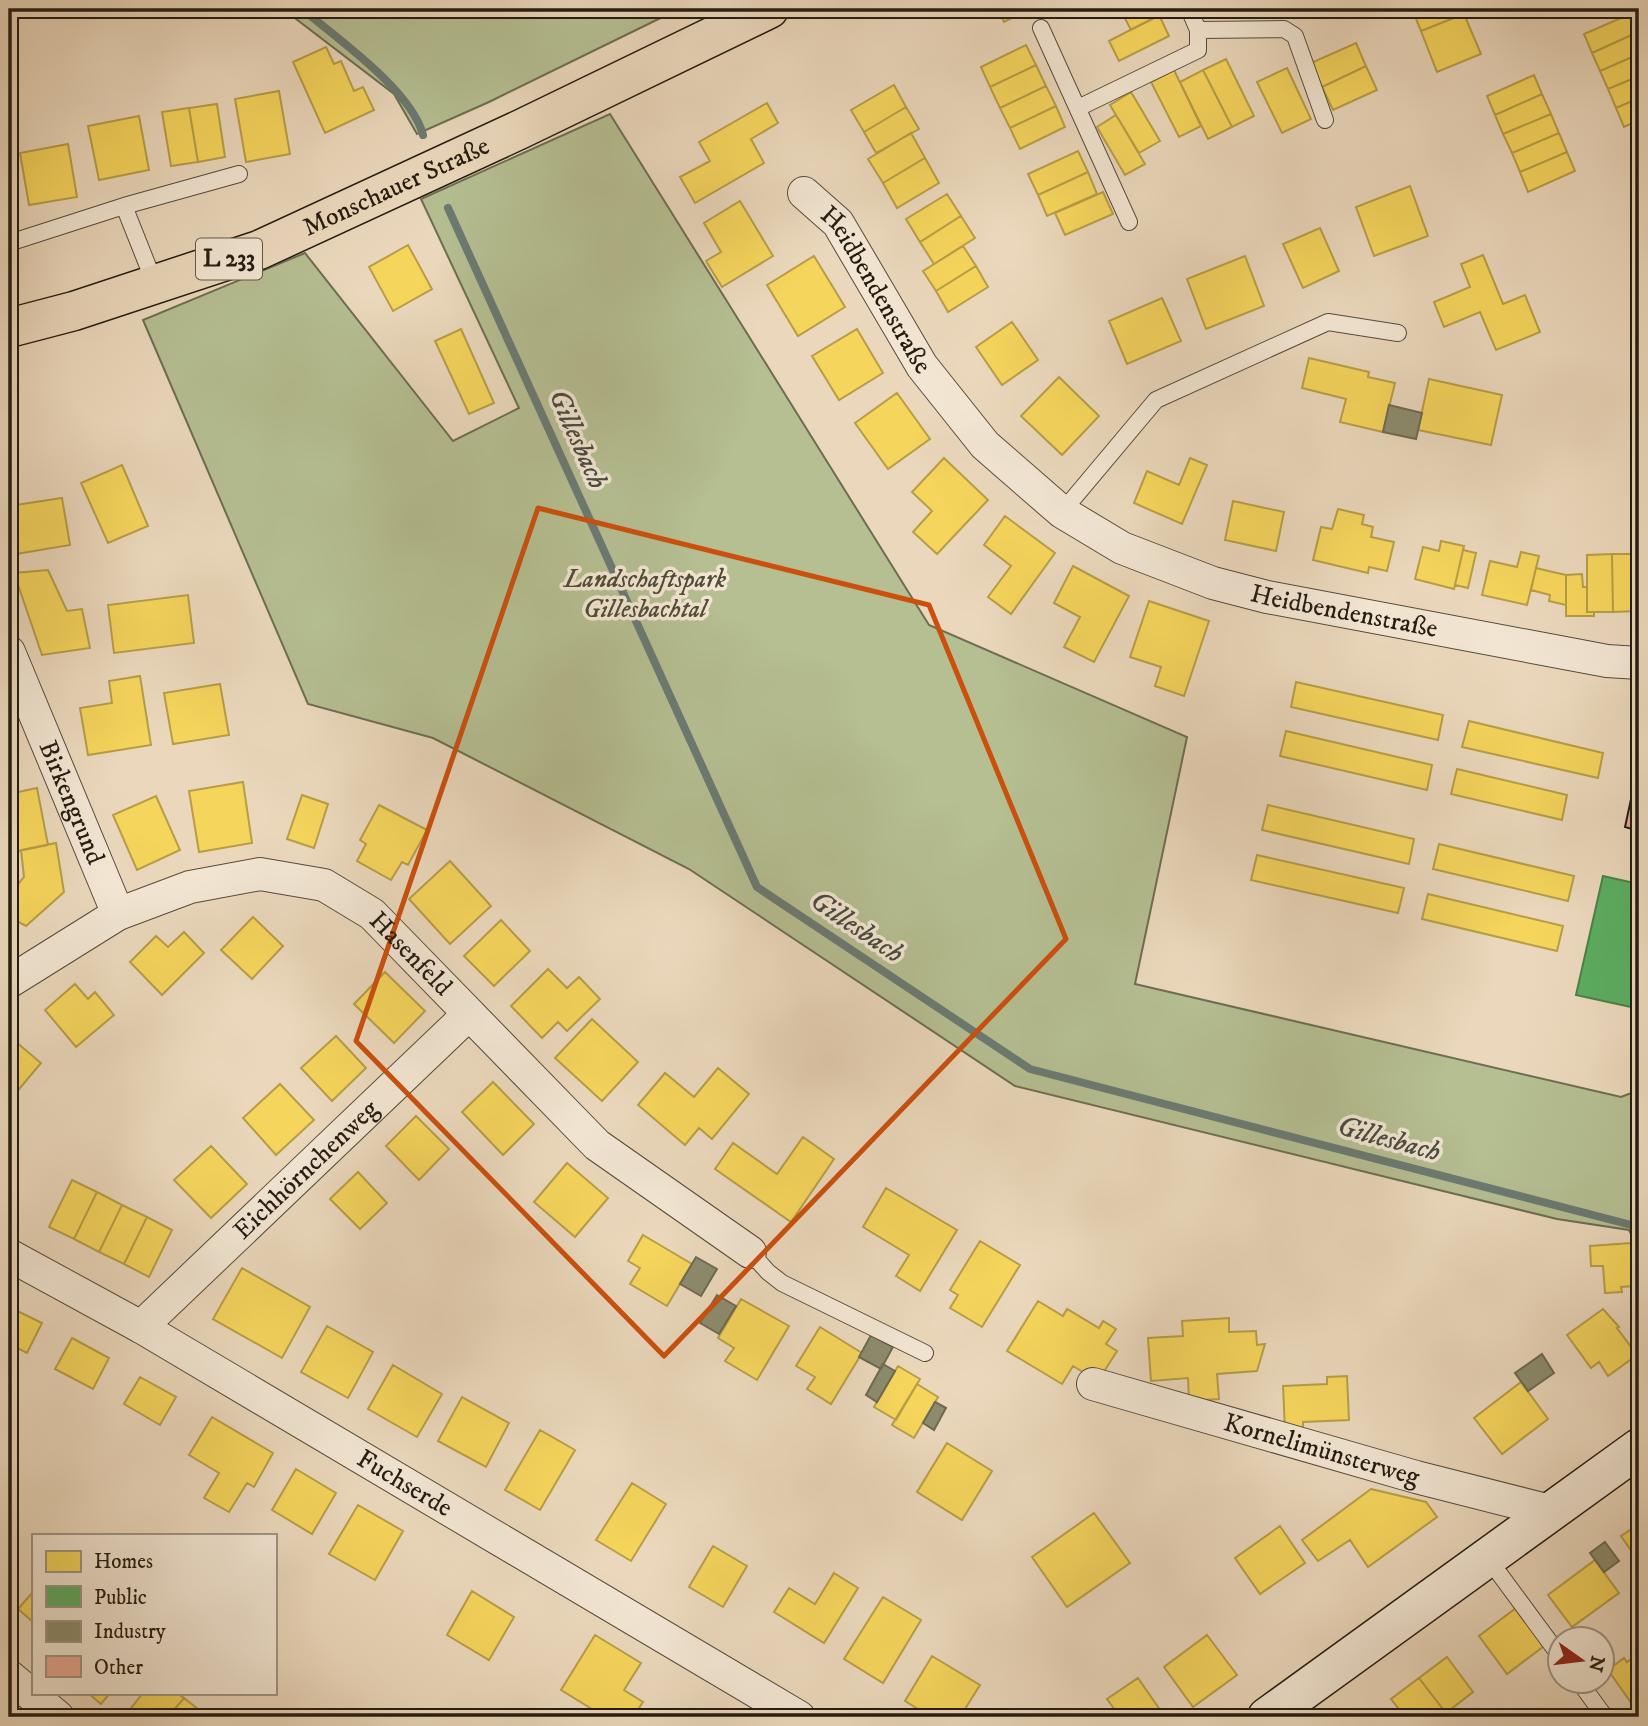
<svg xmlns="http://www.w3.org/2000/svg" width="1648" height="1726" font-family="'IM FELL DW Pica',serif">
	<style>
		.green { fill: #b5bf92; stroke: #6d6e52; stroke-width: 2 }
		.homes { fill: #f6d55c; stroke: #b79e46; stroke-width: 2 }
		.public { fill: #5aae61; stroke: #4a8249; stroke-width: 2 }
		.industry { fill: #8c8c6e; stroke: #6d6a52; stroke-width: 2 }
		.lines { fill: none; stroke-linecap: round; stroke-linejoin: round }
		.stream { stroke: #6b7a73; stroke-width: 8 }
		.building { fill: #e8a895; stroke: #251c11; stroke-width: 2 }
		.lane-casing { stroke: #564b3c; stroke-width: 18 }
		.street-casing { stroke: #564b3c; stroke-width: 34 }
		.secondary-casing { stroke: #251c11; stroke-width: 41 }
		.primary-casing { stroke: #251c11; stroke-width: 41 }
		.lane { stroke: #f2e6d3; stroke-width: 16 }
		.street { stroke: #f2e6d3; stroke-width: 32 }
		.secondary { stroke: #f2e6d3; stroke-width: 38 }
		.primary { stroke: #ebd8bc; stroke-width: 38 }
		.marked { fill: none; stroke: #cb500d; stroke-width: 5; stroke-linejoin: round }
		.labels { text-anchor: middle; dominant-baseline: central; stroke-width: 7; stroke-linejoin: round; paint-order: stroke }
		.shield { fill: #f2e6d3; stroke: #62594b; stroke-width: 2 }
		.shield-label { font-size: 24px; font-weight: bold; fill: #251c11 }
		.street-label { font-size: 26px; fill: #251c11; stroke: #f2e6d3 }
		.park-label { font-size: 26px; font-style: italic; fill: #504d38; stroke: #f2e6d3 }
		.water-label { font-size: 28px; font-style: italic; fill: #484b42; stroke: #f2e6d3 }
	</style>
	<rect width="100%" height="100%" fill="#ebd8bc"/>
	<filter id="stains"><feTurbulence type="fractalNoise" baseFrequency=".00286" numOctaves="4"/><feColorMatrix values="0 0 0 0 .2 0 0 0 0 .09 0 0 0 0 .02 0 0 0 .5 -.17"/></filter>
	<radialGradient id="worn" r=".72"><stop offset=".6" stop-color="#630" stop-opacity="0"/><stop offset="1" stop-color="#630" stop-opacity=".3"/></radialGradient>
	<!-- green -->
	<path class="green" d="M283 9H679L489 102 417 134 394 94Z
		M610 114 929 625 1187 737 1135 984 1621 1097 1639 1090V1249L1629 1230 1557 1219 1015 1086 689 869 433 738 308 704 143 320 305 253 453 441 519 408 421 199Z"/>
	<!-- homes -->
	<path class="homes" d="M998 9H1030L1004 22Z
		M1120 9H1172L1131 30Z
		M1412 9H1462L1464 14 1421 31Z
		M1464 14 1481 54 1437 72 1421 31Z
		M1630 14 1638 32 1592 53 1584 34Z
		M1159 15 1169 36 1119 61 1109 41Z
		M1638 32 1639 54 1600 71 1592 53Z
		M1356 43 1366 66 1322 87 1311 63Z
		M1026 45 1036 65 990 87 981 67Z
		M326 47 334 64 341 61 354 91 363 87 374 110 325 133 293 62Z
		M1639 54V76L1608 89 1600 71Z
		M1226 59 1254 116 1232 127 1203 70Z
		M1036 65 1046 86 1000 108 990 87Z
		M1366 66 1377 90 1333 110 1322 87Z
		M1287 68 1311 119 1282 133 1257 82Z
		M1174 70 1201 126 1179 137 1151 82Z
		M1203 70 1232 127 1208 139 1180 82Z
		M1534 75 1542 94 1495 115 1487 96Z
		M1639 76V98L1616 108 1608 89Z
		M894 85 906 107 864 132 851 110Z
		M1046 86 1056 106 1010 128 1000 108Z
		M279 91 290 154 246 162 235 99Z
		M1131 92 1160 141 1139 153 1110 105Z
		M1542 94 1551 114 1503 134 1495 115Z
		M1639 98V120L1624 127 1616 108Z
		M767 103 778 123 751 139 764 163 695 203 680 177 710 161 699 142Z
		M217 104 225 157 198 162 189 108Z
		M1056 106 1065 127 1020 149 1010 128Z
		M906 107 919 129 876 153 864 132Z
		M189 108 198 162 171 166 162 112Z
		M1551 114 1559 133 1512 153 1503 134Z
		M1116 115 1145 164 1125 175 1097 127Z
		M139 116 149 170 99 180 88 126Z
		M911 133 925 158 883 183 868 159Z
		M1559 133 1567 152 1520 172 1512 153Z
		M68 144 77 197 29 205 20 153Z
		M1078 151 1088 172 1038 195 1028 174Z
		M1567 152 1575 171 1528 192 1520 172Z
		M925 158 939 183 897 208 883 183Z
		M1088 172 1097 194 1047 216 1038 195Z
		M1410 186 1428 236 1374 256 1356 207Z
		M1103 192 1113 214 1065 235 1055 213Z
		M947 194 961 216 920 242 906 219Z
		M740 201 773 256 722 287 706 261 721 252 704 223Z
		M961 216 975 238 934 264 920 242Z
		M1320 228 1339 271 1303 288 1283 244Z
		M408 245 432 289 393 311 369 267Z
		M963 246 976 266 936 291 923 271Z
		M1483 255 1503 304 1525 295 1540 332 1496 350 1480 312 1444 327 1434 302 1470 287 1461 264Z
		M814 256 845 307 798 336 767 285Z
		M1245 256 1264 306 1206 329 1187 279Z
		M976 266 988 287 948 312 936 291Z
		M1162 298 1181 341 1127 364 1109 321Z
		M1012 322 1038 360 1002 385 976 347Z
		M461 329 494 403 469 414 435 341Z
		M857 329 883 373 839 400 812 356Z
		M1309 358 1369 372 1368 377 1395 383 1383 432 1340 422 1346 399 1302 388Z
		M1059 377 1099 416 1062 455 1021 416Z
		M1429 379 1502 395 1491 445 1418 430Z
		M897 393 930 439 888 469 855 423Z
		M944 458 988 500 937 554 913 532 932 511 912 492Z
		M1190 458 1207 465 1182 524 1134 503 1147 471 1179 485Z
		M122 465 148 526 108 543 81 483Z
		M62 498 70 545 16 554 9 506Z
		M1233 501 1284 512 1276 551 1225 540Z
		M1338 509 1364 515 1362 524 1373 527 1371 537 1394 542 1387 571 1369 567 1368 573 1313 560 1321 527 1332 529Z
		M1005 516 1055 553 1011 614 988 597 1011 566 984 545Z
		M1441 541 1464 546 1454 589 1415 579 1423 547 1439 551Z
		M1463 550 1476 553 1468 588 1455 585Z
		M1521 552 1539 556 1527 605 1482 595 1490 561 1517 567Z
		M1612 554H1638L1639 611 1613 612Z
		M1612 554 1613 612H1587V555Z
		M1073 566 1129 596 1094 662 1064 647 1080 617 1054 603Z
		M1536 568 1566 575V605L1549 601 1550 595 1531 590Z
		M48 570 67 611 82 609 90 648 42 655 14 573Z
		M1582 574 1583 587H1587V612H1594V616H1566V575Z
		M188 595 194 643 114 653 108 605Z
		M1149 601 1209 621 1184 696 1155 686 1161 667 1130 657Z
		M140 676 151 745 88 755 80 708 112 703 109 681Z
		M1296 682 1443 715 1438 740 1291 707Z
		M220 684 229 735 173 744 164 693Z
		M9 711 18 771 9 773Z
		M1469 721 1603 753 1598 778 1462 747Z
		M1286 731 1432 765 1427 790 1280 756Z
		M1457 769 1567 795 1562 820 1451 794Z
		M243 782 252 843 199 852 189 791Z
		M37 788 48 845 9 853V794Z
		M302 795 328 804 314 848 287 839Z
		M156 796 180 850 137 870 113 815Z
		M379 805 427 830 408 865 402 862 391 880 357 861 366 844 360 840Z
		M1268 805 1414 839 1409 864 1262 830Z
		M56 843 64 892 26 926 9 917V895L24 877 21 850Z
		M1439 844 1574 876 1568 901 1433 869Z
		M1257 855 1404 888 1398 913 1251 880Z
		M450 861 491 906 450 944 409 899Z
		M1428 894 1563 926 1557 951 1422 919Z
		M253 917 283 946 252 979 221 950Z
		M501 920 530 951 494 986 464 956Z
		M184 932 204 953 162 995 130 962 156 936 168 947Z
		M548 969 567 988 579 977 600 999 567 1031 558 1022 542 1038 511 1006Z
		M385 972 425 1011 394 1043 354 1004Z
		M75 984 88 999 95 992 114 1015 76 1047 45 1010Z
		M592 1019 638 1062 602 1101 555 1058Z
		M9 1036 41 1063 10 1100 9 1098Z
		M336 1036 366 1068 332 1101 301 1068Z
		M718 1068 749 1094 712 1139 699 1128 685 1145 638 1105 665 1073 694 1097Z
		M493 1082 534 1124 503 1155 462 1112Z
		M280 1084 314 1120 276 1155 243 1118Z
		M416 1116 449 1149 419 1180 386 1146Z
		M803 1137 834 1159 791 1222 715 1169 733 1143 777 1174Z
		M211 1146 247 1184 211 1218 174 1180Z
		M567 1163 608 1198 575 1237 534 1202Z
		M358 1172 387 1203 360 1229 330 1199Z
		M72 1180 97 1192 74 1239 49 1227Z
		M886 1188 957 1230 920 1291 896 1276 909 1255 863 1227Z
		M97 1192 122 1205 99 1252 74 1239Z
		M122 1205 147 1217 124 1264 99 1252Z
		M147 1217 172 1230 149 1277 124 1264Z
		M643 1235 692 1264 667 1306 630 1284 640 1268 628 1261Z
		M980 1241 1020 1265 982 1327 950 1308 958 1295 950 1290Z
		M1631 1243 1634 1286 1621 1287 1622 1292 1605 1293 1603 1266H1591L1590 1246Z
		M242 1268 310 1307 282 1358 213 1319Z
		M741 1299 789 1326 757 1380 725 1361 734 1348 718 1338Z
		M1038 1301 1063 1316 1067 1309 1099 1328 1103 1321 1116 1329 1106 1344 1117 1351 1098 1381 1073 1366 1062 1384 1007 1351Z
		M9 1307 42 1323 27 1353 9 1344Z
		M1603 1309 1619 1327 1617 1328 1637 1355 1608 1376 1599 1362 1591 1368 1567 1335Z
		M1229 1318V1332L1256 1331 1257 1345 1265 1344 1257 1371 1217 1374 1219 1399 1189 1401 1188 1378 1151 1381 1148 1338 1183 1336 1182 1321Z
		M327 1326 373 1352 348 1398 301 1372Z
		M820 1327 862 1353 831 1404 807 1389 815 1377 796 1366Z
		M72 1338 109 1358 93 1389 55 1369Z
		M393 1365 442 1394 417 1437 368 1409Z
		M898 1366 920 1379 896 1420 874 1407Z
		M1347 1376 1349 1420 1303 1422V1429L1285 1430 1283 1386 1327 1384V1377Z
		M140 1377 176 1397 160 1425 124 1404Z
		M1521 1382 1548 1419 1502 1454 1474 1418Z
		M917 1384 938 1397 914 1438 892 1425Z
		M462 1397 509 1423 486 1467 438 1441Z
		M212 1417 273 1453 254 1487 247 1483 229 1512 204 1498 219 1473 189 1455Z
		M540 1430 575 1450 540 1510 505 1490Z
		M947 1443 992 1471 962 1520 917 1492Z
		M296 1469 336 1493 312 1534 272 1510Z
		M632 1483 666 1504 631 1561 596 1540Z
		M1371 1489 1426 1502 1437 1517 1368 1567 1350 1540 1318 1561 1302 1540Z
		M358 1505 403 1531 375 1580 329 1554Z
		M1094 1513 1130 1563 1067 1607 1032 1557Z
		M1639 1524V1562L1621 1536Z
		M1280 1526 1305 1563 1260 1594 1235 1558Z
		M713 1546 747 1566 723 1607 689 1587Z
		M1595 1560 1619 1593 1572 1627 1548 1595Z
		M834 1573 858 1588 824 1643 774 1612 789 1588 815 1604Z
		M472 1591 514 1617 489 1660 447 1635Z
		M33 1592V1622L18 1609Z
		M883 1597 921 1620 883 1683 844 1659Z
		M1516 1608 1544 1646 1507 1674 1479 1636Z
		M595 1635 641 1663 624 1690 643 1702 633 1717H605L561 1690Z
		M1207 1635 1237 1675 1193 1707 1164 1667Z
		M1639 1653V1714L1608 1670 1624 1658 1627 1662Z
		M932 1656 980 1685 960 1717H931L905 1701Z
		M1447 1657 1473 1692 1446 1713 1419 1678Z
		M1138 1678 1165 1717H1120L1107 1699Z
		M1419 1678 1446 1713 1440 1717H1405L1391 1699Z
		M88 1693H110L101 1704Z
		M143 1693H177L184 1698 168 1717H124Z
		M184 1698 208 1717H168Z"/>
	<!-- public -->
	<path class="public" d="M1603 876 1639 884V967L1631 1007 1576 995Z"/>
	<!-- industry -->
	<path class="industry" d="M1389 405 1422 413 1416 439 1383 432Z
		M696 1257 717 1269 701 1296 680 1284Z
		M717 1295 736 1306 719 1334 700 1323Z
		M871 1335 893 1347 881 1369 859 1357Z
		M1542 1354 1554 1373 1528 1391 1515 1373Z
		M883 1364 895 1371 877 1402 866 1395Z
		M935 1402 946 1408 934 1430 923 1423Z
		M1605 1542 1619 1561 1604 1572 1590 1553Z"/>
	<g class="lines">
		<!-- stream -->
		<path class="stream" d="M302 9C338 39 412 91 423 135
			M448 208 757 887 1030 1069 1639 1227"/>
	</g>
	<!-- building -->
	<path class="building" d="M1639 762V831L1625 827Z"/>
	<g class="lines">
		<defs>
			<path id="lane" d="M1189 9 1198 30
				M1041 28 1129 222
				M1078 108 1198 50V30L1284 29 1295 36 1325 120
				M124 206 155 284
				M9 243 124 206 239 174
				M1062 512 1156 400 1328 322 1398 333
				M750 1252 768 1272 782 1283 925 1353
				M1487 1557 1560 1656
				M1578 1680 1605 1717"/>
			<g id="street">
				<path id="s1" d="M804 193 838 223 922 366 985 445 1062 512 1122 548 1213 583 1267 597 1607 661 1639 663"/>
				<path id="s2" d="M9 652 118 914"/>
				<path id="s3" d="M9 982 118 914 190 887 260 874 324 885 372 914 597 1145 750 1252"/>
				<path id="s4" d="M9 1255 141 1327 799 1717"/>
				<path id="s5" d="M141 1327 469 1014"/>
				<path id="s6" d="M1093 1384 1416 1477 1550 1511"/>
				<path d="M9 1676 58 1717"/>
			</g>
			<path id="secondary" d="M1267 1717 1639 1448"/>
			<g id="primary">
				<path id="s7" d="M9 328 74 311 259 250 521 129 769 9"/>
			</g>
		</defs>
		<!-- lane casing -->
		<use href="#lane" class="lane-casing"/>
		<!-- street casing -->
		<use href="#street" class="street-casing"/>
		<!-- secondary casing -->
		<use href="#secondary" class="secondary-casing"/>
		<!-- primary casing -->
		<use href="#primary" class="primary-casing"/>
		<!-- lane -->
		<use href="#lane" class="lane"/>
		<!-- street -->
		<use href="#street" class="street"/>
		<!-- secondary -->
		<use href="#secondary" class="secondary"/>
		<!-- primary -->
		<use href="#primary" class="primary"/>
	</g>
	<!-- marked area -->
	<path class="marked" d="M538 508 929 605 1066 939 664 1356 356 1041Z"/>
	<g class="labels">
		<!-- shield labels -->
		<rect class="shield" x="196" y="238.5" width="66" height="41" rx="5"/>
		<g class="shield-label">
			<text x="229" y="259">L 233</text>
		</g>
		<!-- street labels -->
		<g class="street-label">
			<text stroke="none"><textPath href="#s7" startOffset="413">Monschauer Straße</textPath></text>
			<text stroke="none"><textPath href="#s1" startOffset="122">Heidbendenstraße</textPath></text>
			<text stroke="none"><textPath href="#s1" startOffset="716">Heidbendenstraße</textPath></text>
			<text stroke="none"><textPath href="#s2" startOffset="163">Birkengrund</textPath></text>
			<text stroke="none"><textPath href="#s3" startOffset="453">Hasenfeld</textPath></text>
			<text stroke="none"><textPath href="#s5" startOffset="228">Eichhörnchenweg</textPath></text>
			<text stroke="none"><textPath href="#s6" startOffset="238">Kornelimünsterweg</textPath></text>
			<text stroke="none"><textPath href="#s4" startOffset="457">Fuchserde</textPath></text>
		</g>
		<!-- park labels -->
		<g class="park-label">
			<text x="645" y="579">Landschaftspark<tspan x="645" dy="30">Gillesbachtal</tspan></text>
		</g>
		<!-- water labels -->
		<g class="water-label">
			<text transform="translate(578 439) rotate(66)">Gillesbach</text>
			<text transform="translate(857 927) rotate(34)">Gillesbach</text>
			<text transform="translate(1389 1139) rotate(15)">Gillesbach</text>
		</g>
	</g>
	<!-- margin -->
	<rect width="1648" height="1726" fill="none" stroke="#ebd8bc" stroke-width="35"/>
	<rect x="10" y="10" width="1627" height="1705" fill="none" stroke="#251c11" stroke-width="3.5"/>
	<rect x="18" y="18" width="1613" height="1691" fill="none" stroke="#251c11" stroke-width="2"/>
	<!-- legend -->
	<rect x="32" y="1534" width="245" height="161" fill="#f2e6d3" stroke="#a09585" stroke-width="2"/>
	<rect x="46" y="1551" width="35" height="21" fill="#f6d55c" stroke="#a09585" stroke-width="2"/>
	<text x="94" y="1568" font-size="21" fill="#251c11">Homes</text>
	<rect x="46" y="1586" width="35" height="21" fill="#5aae61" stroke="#a09585" stroke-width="2"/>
	<text x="94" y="1604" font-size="21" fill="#251c11">Public</text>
	<rect x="46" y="1621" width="35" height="21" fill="#8c8c6e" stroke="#a09585" stroke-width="2"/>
	<text x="94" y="1638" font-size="21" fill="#251c11">Industry</text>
	<rect x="46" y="1656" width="35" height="21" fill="#e8a895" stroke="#a09585" stroke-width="2"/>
	<text x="94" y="1674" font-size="21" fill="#251c11">Other</text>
	<!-- north arrow -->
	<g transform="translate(1581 1660) rotate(104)"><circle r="33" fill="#f2e6d3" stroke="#a09585" stroke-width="2"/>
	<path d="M0-5L12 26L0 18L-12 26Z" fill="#8f2418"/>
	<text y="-10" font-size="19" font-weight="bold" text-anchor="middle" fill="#251c11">N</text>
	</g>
	<rect width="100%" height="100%" filter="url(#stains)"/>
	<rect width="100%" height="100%" fill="url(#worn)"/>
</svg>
